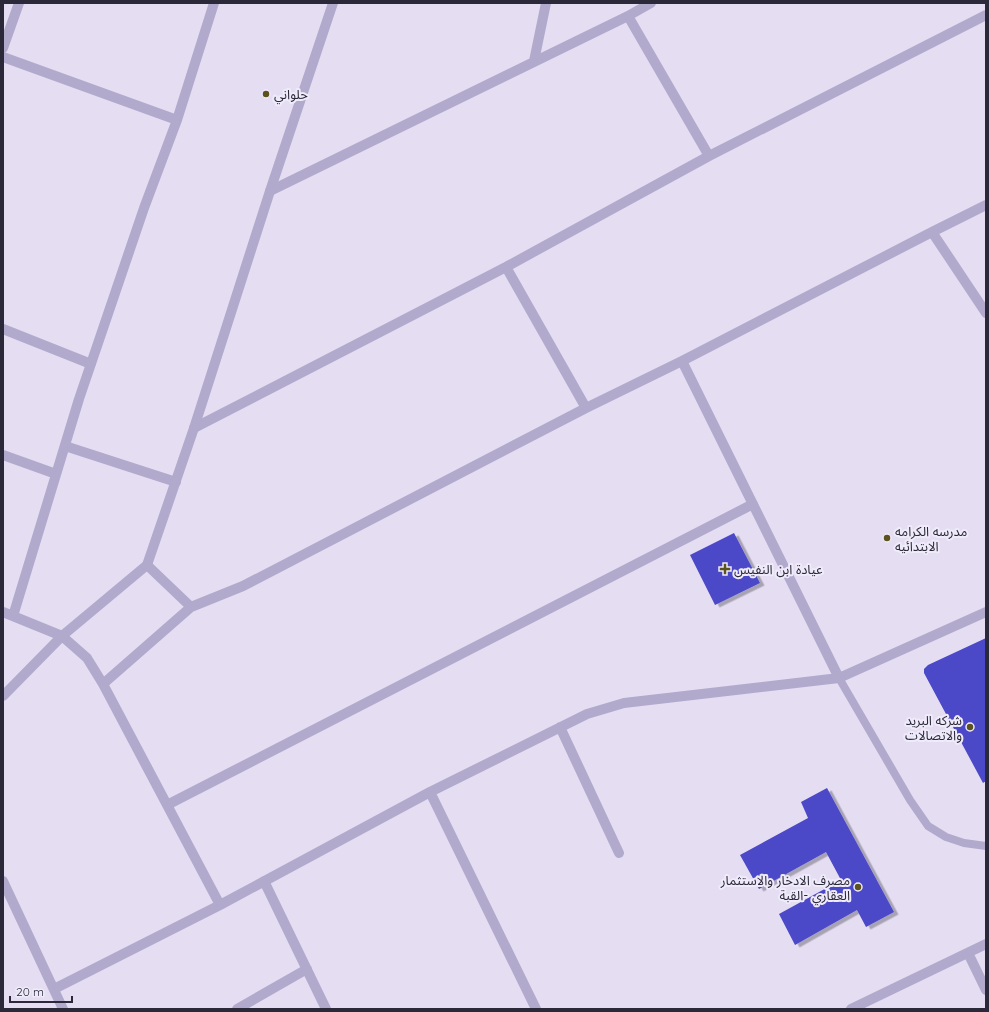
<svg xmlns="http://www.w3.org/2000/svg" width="989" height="1012" font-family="Quicksand,'Noto Sans Arabic',sans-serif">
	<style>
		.building { fill: #4c48c7; filter: url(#shadow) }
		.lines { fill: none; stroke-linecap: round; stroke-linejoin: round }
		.service { stroke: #b2aacc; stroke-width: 8 }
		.minor { stroke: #b2aacc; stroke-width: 10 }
		.tertiary { stroke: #b2aacc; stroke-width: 10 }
		.poi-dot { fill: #5b521e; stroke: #f0ebfa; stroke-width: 1.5 }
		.labels { text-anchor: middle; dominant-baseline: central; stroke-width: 4; stroke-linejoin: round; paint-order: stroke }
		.poi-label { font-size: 13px; fill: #2b2939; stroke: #f0ebfa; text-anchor: start }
	</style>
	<defs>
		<filter id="shadow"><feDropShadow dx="4.5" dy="2.5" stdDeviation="0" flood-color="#0004"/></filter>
	</defs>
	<rect width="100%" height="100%" fill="#e5def3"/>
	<!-- building -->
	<path class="building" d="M734 533 760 583 715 605 690 555Z
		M986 638V781L983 783 924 673V669L928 665Z
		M827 788 894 912 866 927 857 910 795 945 779 914 841 880 826 852 759 889 740 855 808 818 801 802Z"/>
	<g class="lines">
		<!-- service -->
		<path class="service" d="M839 678 910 800 928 826 946 837 964 843 986 846"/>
		<!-- minor -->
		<path class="minor" d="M628 16 709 156
			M3 48 19 3
			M3 57 177 120
			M534 61 546 3
			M270 191 628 16 651 3
			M932 232 986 313
			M506 267 586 408
			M3 329 91 364
			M682 361 839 678
			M194 428 506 267 709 156 986 15
			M65 446 176 482
			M3 455 56 474
			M147 565 191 607
			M3 612 62 636 87 658 103 684 220 905
			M13 616 79 399 144 208 177 120 214 3
			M103 684 191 607 243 586 586 408 682 361 932 232 986 205
			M560 727 619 853
			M430 792 536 1009
			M167 805 753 504
			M3 881 63 1009
			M264 881 326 1009
			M968 953 986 990
			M54 989 220 905 430 792 587 714 624 703 839 678 986 612
			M237 1009 307 969
			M851 1009 986 944"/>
		<!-- tertiary -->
		<path class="tertiary" d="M3 696 62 636 147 565 194 428 270 191 333 3"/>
	</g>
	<!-- markers -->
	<g class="poi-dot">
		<circle cx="266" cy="94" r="4"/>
		<circle cx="887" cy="538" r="4"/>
		<path d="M723 563h4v4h4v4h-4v4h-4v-4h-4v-4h4z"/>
		<circle cx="970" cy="727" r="4"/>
		<circle cx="858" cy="887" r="4"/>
	</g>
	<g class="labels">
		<!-- poi labels -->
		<g class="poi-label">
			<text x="274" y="94">حلواني</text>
			<text x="895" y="531">مدرسه الكرامه<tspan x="895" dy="15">الابتدائيه</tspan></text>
			<text x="734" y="569">عيادة ابن النفيس</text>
			<text x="962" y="720" text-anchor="end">شركه البريد<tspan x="962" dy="15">والاتصالات</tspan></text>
			<text x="850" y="880" text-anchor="end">مصرف الادخار والاستثمار<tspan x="850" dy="15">العقاري -القبة</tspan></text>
		</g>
	</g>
	<!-- border -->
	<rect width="989" height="1012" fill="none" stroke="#2b2939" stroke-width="8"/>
	<!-- scale -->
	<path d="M10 996v6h62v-6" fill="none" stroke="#2b2939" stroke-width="2"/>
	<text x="16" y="996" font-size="12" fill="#2b2939" stroke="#f0ebfa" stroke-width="3" paint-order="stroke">20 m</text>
</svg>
